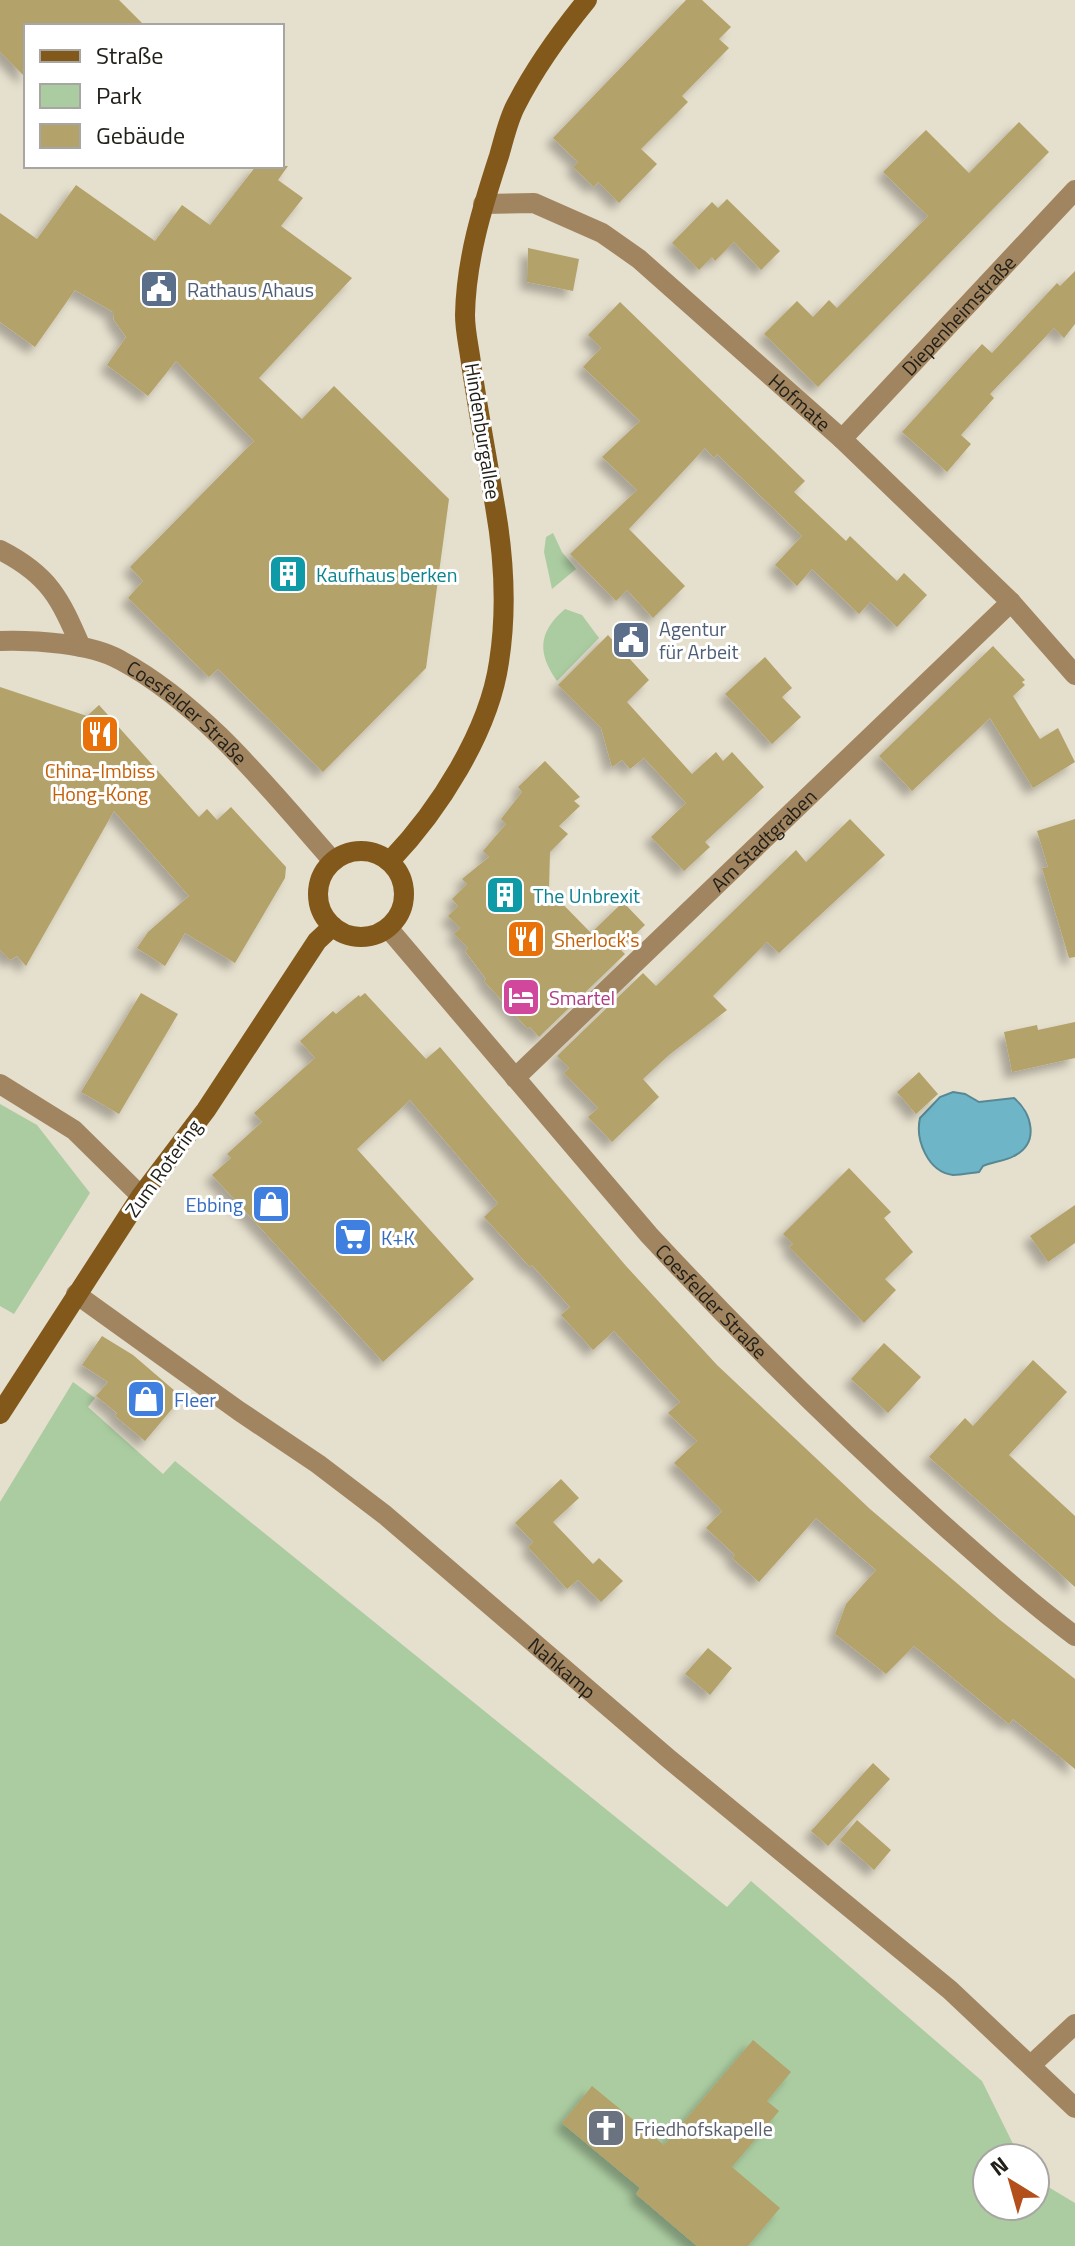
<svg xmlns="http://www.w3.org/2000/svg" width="1075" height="2246" font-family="'Titillium Web',sans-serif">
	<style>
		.green { fill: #abcca1 }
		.water { fill: #6eb5c8; stroke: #578894; stroke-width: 2 }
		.building { fill: #b3a26a; filter: url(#shadow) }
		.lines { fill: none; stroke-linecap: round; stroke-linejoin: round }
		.street { stroke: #a18561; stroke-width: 20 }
		.secondary { stroke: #82591b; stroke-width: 20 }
		.labels { text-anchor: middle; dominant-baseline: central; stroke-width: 6; stroke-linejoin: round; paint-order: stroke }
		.service-label { font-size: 20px; fill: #4e5e75; stroke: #fff; text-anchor: start }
		.street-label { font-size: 20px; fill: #222019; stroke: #fff }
		.culture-label { font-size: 20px; fill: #0d838f; stroke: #fff; text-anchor: start }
		.food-label { font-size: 20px; fill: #c56008; stroke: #fff }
		.hotel-label { font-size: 20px; fill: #b23c85; stroke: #fff; text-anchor: start }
		.shop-label { font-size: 20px; fill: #366cbe; stroke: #fff; text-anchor: start }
		.worship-label { font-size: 20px; fill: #5b616d; stroke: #fff; text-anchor: start }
	</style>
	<defs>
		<filter id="shadow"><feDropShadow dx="-7" dy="7" stdDeviation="4" flood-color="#0004"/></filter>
	</defs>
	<rect width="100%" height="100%" fill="#e5dfcd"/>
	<!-- green -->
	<path class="green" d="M553 533 562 552 576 569 552 589 544 552 546 537Z
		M565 609 582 615 599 638 557 681C537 653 538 632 565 609Z
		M0 1104 37 1125 90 1193 14 1314 0 1306Z
		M73 1382 95 1398 88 1407 163 1474 175 1461 727 1907 751 1881 982 2081 1020 2158H987V2206H1035V2179L1075 2203V2246H0V1502Z"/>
	<!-- water -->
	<path class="water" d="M953 1092 965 1094 979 1102 1014 1098C1032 1113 1040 1143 1014 1156 1005 1161 992 1162 983 1166L979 1172C971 1173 961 1175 953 1175 928 1172 915 1140 920 1118L940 1097Z"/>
	<!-- building -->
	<path class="building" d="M0 0H119L145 26H26V78L0 52Z
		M686 0H702L731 27 719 39 729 48 682 96 688 102 641 149 657 164 619 203 598 182 594 187 573 167 578 162 553 138Z
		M1019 122 1049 152 818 387 764 334 797 301 813 317 829 300 837 308 928 216 883 172 926 130 969 173Z
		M256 166H288L278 180 303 198 281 226 352 278 259 378 302 419 334 386 449 499 426 668 323 772 218 669 209 677 128 598 143 581 130 567 254 441 176 361 148 396 107 365 126 337 114 320 113 312 75 290 35 347 0 322V213L37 239 76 185 155 241 182 205 210 225Z
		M727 199 780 251 761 270 734 242 715 261 712 257 699 270 672 243 712 202 718 208Z
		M528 248 579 259 573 291 527 282Z
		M1075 271V324L1064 338 1054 328 990 394 994 398 961 435 971 444 947 472 902 432 982 344 992 353 1057 283 1060 286Z
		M620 302 805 481 794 492 846 541 850 536 897 581 904 573 927 595 897 627 870 602 859 614 812 569 797 586 775 565 802 536 717 454 714 458 705 448 629 529 685 586 653 618 627 590 616 601 570 554 637 490 602 457 640 421 583 367 601 348 588 335Z
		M608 635 649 680 627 702 692 774 716 752 723 761 732 752 764 787 705 842 710 847 684 871 651 837 686 803 644 758 630 769 622 760 612 767 601 728 558 685Z
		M993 646 1025 680 1022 682 1025 685 1013 696 1040 739 1058 728 1075 762 1033 788 990 718 912 791 879 756Z
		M765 657 792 688 782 697 801 717 772 744 725 694Z
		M0 687 87 716 99 705 199 817 207 809 217 820 231 807 286 867 285 878 235 963 185 933 165 966 137 948 148 932 189 896 114 811 26 966 17 956 10 960 0 950Z
		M545 761 580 797 574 801 580 806 559 826 568 834 550 852 549 890 591 933 623 902 645 925 620 949 625 954 539 1037 530 1027 528 1029 484 981 486 979 465 951 468 948 454 934 460 928 448 916 458 906 452 899 467 884 462 879 489 857 483 851 506 824 501 819 522 792 518 787Z
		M850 819 885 855 779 953 767 942 713 996 727 1010 669 1055 643 1079 659 1097 612 1142 588 1117 598 1108 564 1073 569 1068 557 1056 643 973 656 986 796 850 806 862Z
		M1075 819V957L1069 958 1042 868 1048 867 1037 831Z
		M141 993 178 1014 119 1114 81 1092Z
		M365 993 426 1059 440 1047 626 1266 717 1365 870 1509 1000 1620 1075 1679V1769L1013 1719 1009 1724 914 1646 886 1674 835 1634 846 1604 876 1570 816 1518 759 1582 732 1558 735 1555 706 1528 722 1511 674 1463 697 1441 668 1413 680 1402 614 1331 593 1350 561 1315 570 1307 532 1265 530 1267 484 1217 498 1203 410 1100 357 1149 474 1279 383 1362 212 1175 231 1158 227 1154 262 1122 254 1113 315 1058 300 1041 333 1011 336 1014 359 995 360 997Z
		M1075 1022V1058L1012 1072 1004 1032 1037 1025 1038 1030Z
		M919 1072 938 1094 916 1114 897 1092Z
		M849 1168 891 1212 884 1218 913 1252 885 1279 896 1290 864 1323 789 1247 793 1244 783 1234Z
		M1075 1205V1243L1048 1262 1030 1236Z
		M102 1336 133 1355 182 1397 145 1441 115 1416 117 1413 96 1396 108 1382 82 1365Z
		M884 1343 921 1377 888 1413 851 1379Z
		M1033 1360 1067 1392 1009 1455 1075 1516V1587L929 1457 965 1418 973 1426Z
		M561 1479 579 1498 553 1522 593 1564 599 1558 623 1581 601 1602 578 1580 567 1589 528 1547 533 1542 515 1523Z
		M708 1648 732 1668 710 1695 685 1674Z
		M873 1763 890 1779 828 1846 811 1831Z
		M857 1820 891 1850 874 1870 840 1840Z
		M753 2040 791 2072 767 2101 779 2111 732 2167 780 2208 748 2246H697L636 2194 640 2188 562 2123 592 2086 664 2145Z"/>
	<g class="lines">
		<!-- street -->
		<g class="street">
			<path id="s1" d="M483 204 534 203 602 233 639 259 842 439 1011 602 1075 675"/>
			<path id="s2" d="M842 439 1075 190"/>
			<path d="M0 550C49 575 60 598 81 647"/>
			<path id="s3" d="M0 641C34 640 90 643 120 660 204 705 271 791 333 861"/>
			<path id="s4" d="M388 928 649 1235C742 1335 839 1431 940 1522 984 1561 1028 1601 1075 1636"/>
			<path id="s5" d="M515 1078 1011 602"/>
			<path d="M0 1084 74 1130 141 1196"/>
			<path id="s6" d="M76 1294 239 1411 318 1464 385 1515 669 1759 950 1990 1075 2108"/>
			<path d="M1031 2065 1075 2024"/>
		</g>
		<!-- secondary -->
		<path class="secondary" d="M318 894a43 43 0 1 1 86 0a43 43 0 1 1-86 0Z
			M390 861C438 811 489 732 499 662 507 611 504 557 495 506 487 458 478 411 471 363 469 347 465 331 465 315 466 260 482 208 499 156 504 139 508 120 516 105 536 66 560 33 587 0
			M0 1414 141 1196 206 1110 317 941 333 926"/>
	</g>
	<!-- icons -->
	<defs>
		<symbol id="civic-square" viewBox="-11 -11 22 22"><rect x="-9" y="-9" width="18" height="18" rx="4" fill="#5c6f8a" stroke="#fff"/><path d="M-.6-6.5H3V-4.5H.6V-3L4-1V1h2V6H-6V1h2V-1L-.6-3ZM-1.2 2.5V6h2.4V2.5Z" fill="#fff"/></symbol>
		<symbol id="building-square" viewBox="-11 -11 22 22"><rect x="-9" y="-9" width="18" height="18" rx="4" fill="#0f9aa8" stroke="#fff"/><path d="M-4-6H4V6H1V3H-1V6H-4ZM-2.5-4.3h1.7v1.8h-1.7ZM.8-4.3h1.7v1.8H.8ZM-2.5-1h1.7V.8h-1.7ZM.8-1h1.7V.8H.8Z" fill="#fff"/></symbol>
		<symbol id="restaurant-square" viewBox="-11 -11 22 22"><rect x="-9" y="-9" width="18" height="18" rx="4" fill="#e8710a" stroke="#fff"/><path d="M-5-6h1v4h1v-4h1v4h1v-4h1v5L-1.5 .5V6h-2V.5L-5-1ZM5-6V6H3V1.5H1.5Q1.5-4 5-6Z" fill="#fff"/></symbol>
		<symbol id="hotel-square" viewBox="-11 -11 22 22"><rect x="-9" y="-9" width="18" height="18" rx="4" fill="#d1479c" stroke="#fff"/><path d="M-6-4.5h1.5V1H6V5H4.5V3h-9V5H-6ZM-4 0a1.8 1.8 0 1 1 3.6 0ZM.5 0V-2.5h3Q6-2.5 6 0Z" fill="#fff"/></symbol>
		<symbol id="shop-square" viewBox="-11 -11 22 22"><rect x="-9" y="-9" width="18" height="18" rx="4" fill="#3f7fe0" stroke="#fff"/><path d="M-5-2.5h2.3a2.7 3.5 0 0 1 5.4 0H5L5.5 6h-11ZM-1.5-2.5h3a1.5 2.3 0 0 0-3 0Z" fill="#fff"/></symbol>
		<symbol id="supermarket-square" viewBox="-11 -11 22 22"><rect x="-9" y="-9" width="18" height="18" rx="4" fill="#3f7fe0" stroke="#fff"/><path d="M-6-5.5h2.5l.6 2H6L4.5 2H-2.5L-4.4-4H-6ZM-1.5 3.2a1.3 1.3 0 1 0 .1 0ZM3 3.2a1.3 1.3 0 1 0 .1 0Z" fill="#fff"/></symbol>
		<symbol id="church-square" viewBox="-11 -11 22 22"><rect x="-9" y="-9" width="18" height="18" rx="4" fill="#6b7280" stroke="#fff"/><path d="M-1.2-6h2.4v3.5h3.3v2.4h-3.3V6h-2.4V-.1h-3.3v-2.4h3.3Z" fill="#fff"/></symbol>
	</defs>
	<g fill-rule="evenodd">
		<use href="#civic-square" x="137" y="267" width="44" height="44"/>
		<use href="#building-square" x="266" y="552" width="44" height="44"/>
		<use href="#civic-square" x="609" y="618" width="44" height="44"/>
		<use href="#restaurant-square" x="78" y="712" width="44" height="44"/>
		<use href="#building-square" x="483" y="873" width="44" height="44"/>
		<use href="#restaurant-square" x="504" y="917" width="44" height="44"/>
		<use href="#hotel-square" x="499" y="975" width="44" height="44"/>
		<use href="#shop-square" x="249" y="1182" width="44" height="44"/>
		<use href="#supermarket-square" x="331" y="1215" width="44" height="44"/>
		<use href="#shop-square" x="124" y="1377" width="44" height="44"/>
		<use href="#church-square" x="584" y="2106" width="44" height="44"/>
	</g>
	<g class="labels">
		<!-- service labels -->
		<g class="service-label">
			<text x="187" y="289">Rathaus Ahaus</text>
			<text x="659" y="628">Agentur<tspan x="659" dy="23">für Arbeit</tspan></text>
		</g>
		<!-- street labels -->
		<g class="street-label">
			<text stroke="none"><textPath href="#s2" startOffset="170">Diepenheimstraße</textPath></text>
			<text stroke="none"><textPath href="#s1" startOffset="386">Hofmate</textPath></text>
			<text transform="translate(483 431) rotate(81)">Hindenburgallee</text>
			<text stroke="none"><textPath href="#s3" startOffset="208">Coesfelder Straße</textPath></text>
			<text stroke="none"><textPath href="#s5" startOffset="344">Am Stadtgraben</textPath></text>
			<text transform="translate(163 1168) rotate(-54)">Zum Rotering</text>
			<text stroke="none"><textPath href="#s4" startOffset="494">Coesfelder Straße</textPath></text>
			<text stroke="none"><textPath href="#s6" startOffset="614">Nahkamp</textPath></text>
		</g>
		<!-- culture labels -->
		<g class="culture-label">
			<text x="316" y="574">Kaufhaus berken</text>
			<text x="533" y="895">The Unbrexit</text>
		</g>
		<!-- food labels -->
		<g class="food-label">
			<text x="100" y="770">China-Imbiss<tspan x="100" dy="23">Hong-Kong</tspan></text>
			<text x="554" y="939" text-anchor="start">Sherlock's</text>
		</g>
		<!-- hotel labels -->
		<g class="hotel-label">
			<text x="549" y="997">Smartel</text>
		</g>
		<!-- shop labels -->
		<g class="shop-label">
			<text x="243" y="1204" text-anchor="end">Ebbing</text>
			<text x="381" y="1237">K+K</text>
			<text x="174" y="1399">Fleer</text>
		</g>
		<!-- worship labels -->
		<g class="worship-label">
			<text x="634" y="2128">Friedhofskapelle</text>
		</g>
	</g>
	<!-- legend -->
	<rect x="24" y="24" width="260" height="144" fill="#ffffff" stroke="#a7a6a3" stroke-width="2"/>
	<rect x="40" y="50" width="40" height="12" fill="#82591b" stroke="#a7a6a3" stroke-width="2"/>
	<text x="96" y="64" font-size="24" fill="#222019">Straße</text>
	<rect x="40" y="84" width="40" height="24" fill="#abcca1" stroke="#a7a6a3" stroke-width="2"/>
	<text x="96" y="104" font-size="24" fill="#222019">Park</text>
	<rect x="40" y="124" width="40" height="24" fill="#b3a26a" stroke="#a7a6a3" stroke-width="2"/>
	<text x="96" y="144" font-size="24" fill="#222019">Gebäude</text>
	<!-- north arrow -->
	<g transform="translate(1011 2182) rotate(323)"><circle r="38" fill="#ffffff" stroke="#a7a6a3" stroke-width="2"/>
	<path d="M0-6L14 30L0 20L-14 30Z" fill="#b34f1b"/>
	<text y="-12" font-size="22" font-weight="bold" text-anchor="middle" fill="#222019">N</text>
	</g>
</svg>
